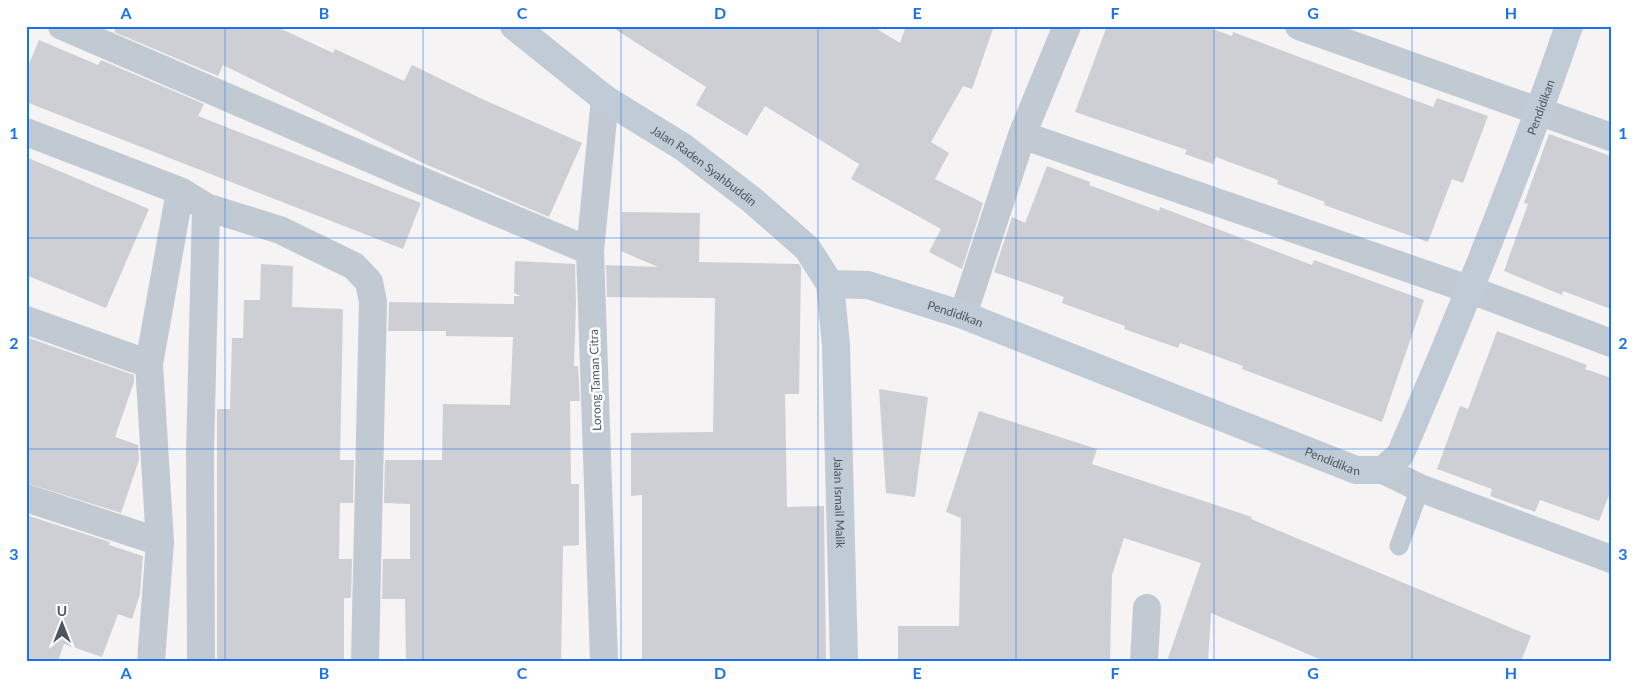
<svg xmlns="http://www.w3.org/2000/svg" width="1637" height="687" font-family="Lato,sans-serif">
	<style>
		.building { fill: #cdcfd5 }
		.lines { fill: none; stroke-linecap: round; stroke-linejoin: round }
		.lane { stroke: #c1cad2; stroke-width: 19 }
		.street { stroke: #c1cad2; stroke-width: 28 }
		.secondary { stroke: #c1cbd6; stroke-width: 28 }
		.grid { fill: none; stroke: #1a73e8; stroke-width: 1; stroke-opacity: 0.55 }
		.labels { text-anchor: middle; dominant-baseline: central; stroke-width: 5; stroke-linejoin: round; paint-order: stroke }
		.street-label { font-size: 12px; fill: #4a5661; stroke: #fff }
		.neatline { fill: none; stroke: #1a73e8; stroke-width: 2 }
		.grid-label { font-size: 16px; text-anchor: middle; font-weight: bold; fill: #1a73e8 }
	</style>
	<rect width="100%" height="100%" fill="#f5f3f3"/>
	<!-- building -->
	<path class="building" d="M117 26H275L333 53 335 49 404 81 412 65 482 99 582 143 549 217 425 164 223 65 218 76 114 32Z
		M610 26H872L900 43 906 26H994L972 89 963 86 931 142 949 153 935 179 983 203 962 269 929 252 941 229 851 179 859 164 765 106 747 136 696 105 706 87Z
		M1107 26H1204L1232 36 1233 32 1433 107 1437 98 1488 116 1463 183 1452 179 1428 242 1324 205 1325 202 1277 184 1278 180 1216 157 1213 164 1185 154 1187 150 1075 112Z
		M39 40 98 65 101 60 204 104 198 116 421 203 403 249 26 102V71Z
		M1549 134 1611 156V309L1563 291 1562 295 1504 271 1528 204 1524 203Z
		M26 157 149 209 106 308 26 275Z
		M1047 166 1090 182 1089 185 1159 211 1160 207 1312 265 1314 260 1424 300 1382 422 1242 369 1243 366 1180 343 1178 348 1124 329 1125 326 1062 303 1064 297 994 272 1012 217 1025 223Z
		M622 212 700 213 699 262 799 264 801 267 799 394H785L787 507 824 506 826 661H642V495L631 496V433L713 432 715 298 607 297 606 265 658 267 621 251Z
		M515 261 575 264 576 303 574 366H578L580 401H570L571 484H579V545L563 546 561 661H406L405 599H382L383 559H410V504L384 503 385 460H442L443 404 510 405 513 337 446 336V331H388L389 302 514 304V296H521L514 293Z
		M261 264 293 266 292 307 343 309 340 460H354L353 503H340L339 559H352L351 598H344V661H217V409H230L232 338H243L244 300H260Z
		M1497 331 1587 365 1585 369 1611 378V490L1599 521 1540 500 1535 512 1490 496 1492 489 1437 469 1460 406 1468 409Z
		M26 337 134 375V382L115 437 138 445 139 460 121 513 26 483Z
		M879 389 928 397 915 497 886 493Z
		M979 411 1097 449 1092 464 1252 517 1251 519 1531 636 1521 661H1324L1211 613 1208 661H1167L1201 563 1124 538 1112 575 1110 661H898V626H959L961 518 946 512Z
		M26 515 110 542 109 545 143 556 140 594 132 619 118 614 102 657 64 644 58 661H26Z"/>
	<g class="lines">
		<!-- lane -->
		<path class="lane" d="M1399 546 1420 488"/>
		<!-- street -->
		<path class="street" d="M62 26 403 173 590 251
			M1299 26 1611 137
			M26 132 180 191 206 207 280 230 354 266 369 282 373 302 365 661
			M1022 135 1471 290 1611 343
			M963 315 1022 135 1067 26
			M26 320 149 364
			M1383 470 1420 488 1611 559
			M26 498 160 542
			M151 661 160 542 149 364 180 191
			M201 661 200 454 206 207
			M604 661 590 251 605 99
			M1144 661 1147 608"/>
		<!-- secondary -->
		<g class="secondary">
			<path id="s1" d="M514 26 605 99 683 147 752 200 807 248 830 284 836 345 844 661"/>
			<path id="s2" d="M830 284 868 285 963 315 1356 470H1383L1400 455C1461 314 1519 172 1569 26"/>
		</g>
	</g>
	<!-- grid -->
	<path class="grid" d="M225 26V661M423 26V661M621 26V661M818 26V661M1016 26V661M1214 26V661M1412 26V661M26 238H1611M26 449H1611"/>
	<g class="labels">
		<!-- street labels -->
		<g class="street-label">
			<text stroke="none"><textPath href="#s2" startOffset="985">Pendidikan</textPath></text>
			<text stroke="none"><textPath href="#s1" startOffset="236">Jalan Raden Syahbuddin</textPath></text>
			<text stroke="none"><textPath href="#s2" startOffset="130">Pendidikan</textPath></text>
			<text transform="translate(595 380) rotate(-92)">Lorong Taman Citra</text>
			<text stroke="none"><textPath href="#s2" startOffset="535">Pendidikan</textPath></text>
			<text stroke="none"><textPath href="#s1" startOffset="630">Jalan Ismail Malik</textPath></text>
		</g>
	</g>
	<!-- border -->
	<rect width="1637" height="687" fill="none" stroke="#ffffff" stroke-width="55"/>
	<!-- north arrow -->
	<g transform="translate(62 624)" stroke="#ffffff" stroke-width="4" paint-order="stroke">
	<path d="M0-4L9 19L0 12L-9 19Z" fill="#4a5661"/>
	<text y="-8" font-size="14" font-weight="bold" text-anchor="middle" fill="#4a5661">U</text>
	</g>
	<rect x="28" y="28" width="1582" height="632" class="neatline"/>
	<g class="grid-label">
		<text x="126" y="19">A</text>
		<text x="324" y="19">B</text>
		<text x="522" y="19">C</text>
		<text x="720" y="19">D</text>
		<text x="917" y="19">E</text>
		<text x="1115" y="19">F</text>
		<text x="1313" y="19">G</text>
		<text x="1511" y="19">H</text>
		<text x="14" y="139">1</text>
		<text x="1623" y="139">1</text>
		<text x="14" y="349">2</text>
		<text x="1623" y="349">2</text>
		<text x="14" y="560">3</text>
		<text x="1623" y="560">3</text>
		<text x="126" y="679">A</text>
		<text x="324" y="679">B</text>
		<text x="522" y="679">C</text>
		<text x="720" y="679">D</text>
		<text x="917" y="679">E</text>
		<text x="1115" y="679">F</text>
		<text x="1313" y="679">G</text>
		<text x="1511" y="679">H</text>
	</g>
</svg>
